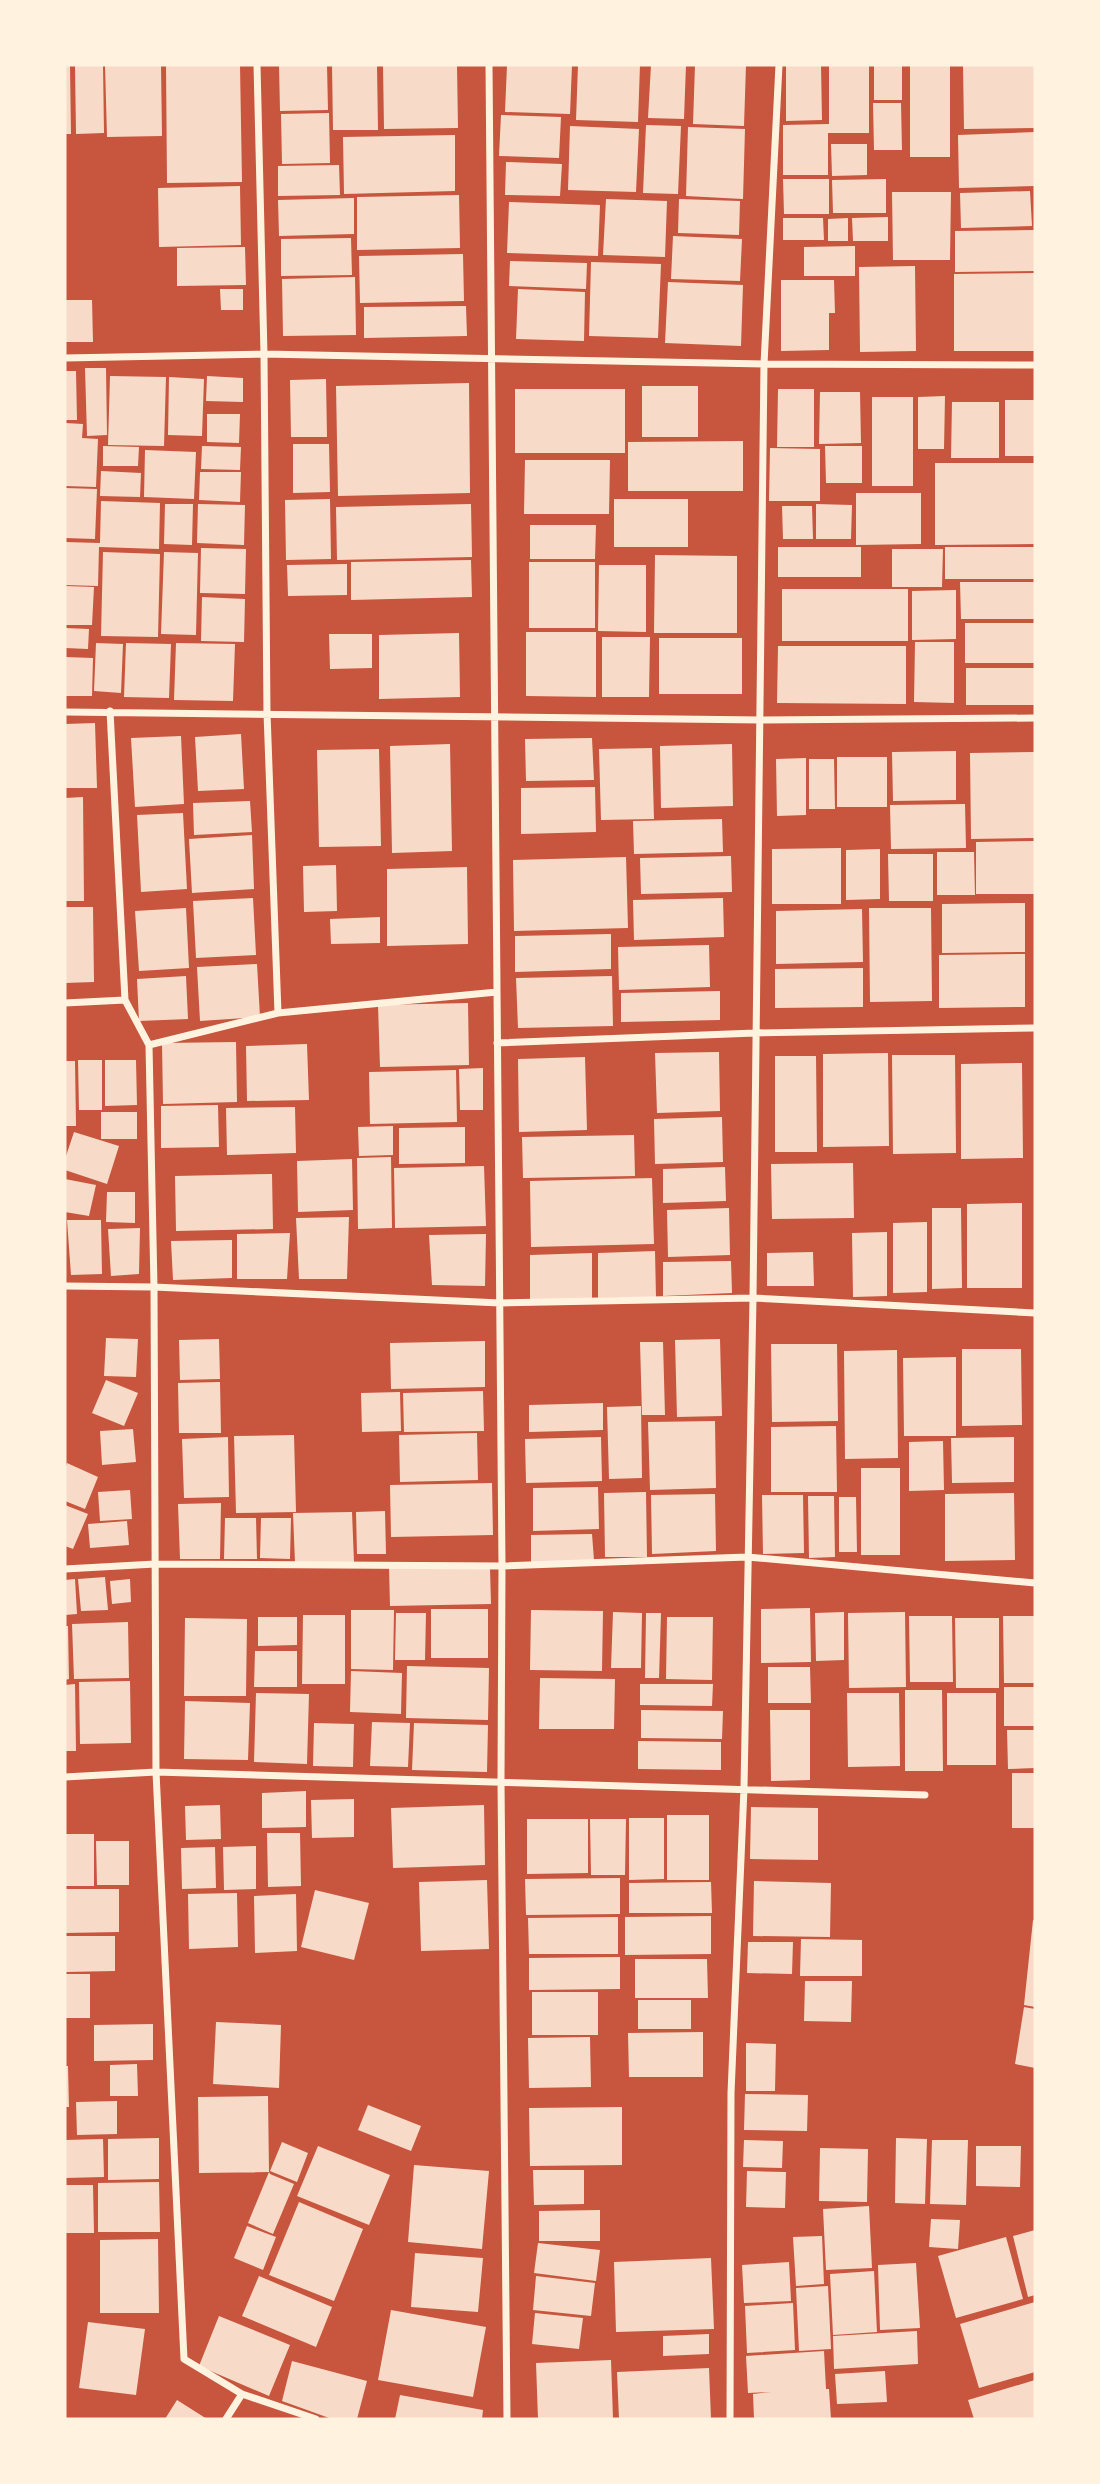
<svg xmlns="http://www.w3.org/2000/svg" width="1100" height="2484" font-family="'PT Sans',sans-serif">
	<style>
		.building { fill: #f7dbc8 }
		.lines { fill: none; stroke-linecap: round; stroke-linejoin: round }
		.minor { stroke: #fff3e0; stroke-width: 7 }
	</style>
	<rect width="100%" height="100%" fill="#c8553d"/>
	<!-- building -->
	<path class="building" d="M65 65H70L71 134H65Z
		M75 65H103L104 133 76 134Z
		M105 65H161L162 136 107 137Z
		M166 65H240L242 182 167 183Z
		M279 65H327L328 110 280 111Z
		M332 65H377L378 130H333Z
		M383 65H457L458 128 384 129Z
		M507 65H572L570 114 505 112Z
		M578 65H640L638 122 576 120Z
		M651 65H686L684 119 648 118Z
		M695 65H746L744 126 693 124Z
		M786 65H821L822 120 786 121Z
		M829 65H869V133H828V175H783V125L829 124Z
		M874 65H902V100H874Z
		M910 65H950V157H910Z
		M963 65H1035V128L964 129Z
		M873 103H901L902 150H874Z
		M329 113 330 163 282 164 281 114Z
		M501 115 561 117 559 158 499 156Z
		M646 125 681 126 678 194 643 193Z
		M570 126 639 129 636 192 568 190Z
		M688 127 745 129 743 199 686 196Z
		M1035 132V186L959 188 958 135Z
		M455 135V191L344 194 343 137Z
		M831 144H867V175L832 176Z
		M506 162 562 164 560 196 505 195Z
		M339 165 340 195 278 196V166Z
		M783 179H829V214H784Z
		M886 179V213H833L832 180Z
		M240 186 241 245 159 247 158 188Z
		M1030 191 1032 226 961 228 960 193Z
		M892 192H951L950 260H893Z
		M459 195 460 248 357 250V197Z
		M354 198V234L279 236 278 200Z
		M606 199 667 201 665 257 603 255Z
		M679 199 740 201 739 235 678 233Z
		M509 202 600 205 598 256 507 253Z
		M888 217V241H853L852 218Z
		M783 218H823L824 240H783Z
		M848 218V241H828V219Z
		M1035 230V271L955 272V231Z
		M673 236 742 239 740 281 671 279Z
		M351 238 352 275 281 276V239Z
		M855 246V276H804V247Z
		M245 247 246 285 177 286V248Z
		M463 254 464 301 360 303 359 256Z
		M510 261 587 263 586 289 509 286Z
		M591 262 661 264 658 338 589 336Z
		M915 266 916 351 860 352 859 267Z
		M1035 273V351H954V274Z
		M355 277 356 335 283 336 282 279Z
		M781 280H834L835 313H829V350L781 351Z
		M668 282 743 285 741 346 665 343Z
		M220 289H243V310H221Z
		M518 289 585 292 584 341 516 339Z
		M65 300H92L93 342H65Z
		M466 306 467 336 364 338V307Z
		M85 368H106L107 435 87 436Z
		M65 371H76L77 420H65Z
		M110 376 166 377 164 446 108 445Z
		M207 376 243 378V402L206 401Z
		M169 377 204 379 202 436 168 435Z
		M326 379 327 437H291L290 380Z
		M469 383 470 493 338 496 336 386Z
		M642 386H698V437H642Z
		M515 389H625V453H515Z
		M778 389H814V447H777Z
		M820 392H860L861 443 819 444Z
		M945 396 944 449H918V397Z
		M872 397H913V486H872Z
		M1005 400H1035V456H1005Z
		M952 402H999V458H951Z
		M207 414H240L239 443 207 442Z
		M65 423 83 424 82 438 98 439 96 487 65 486Z
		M743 441V491H628V442Z
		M293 444H329L330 492 293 493Z
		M103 446 139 447 138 466H103Z
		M202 446 241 447 240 470 201 469Z
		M825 446H862V483H826Z
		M770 448 820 449V501H769Z
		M145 450 196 452 194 499 144 497Z
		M525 460H610L609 514H524Z
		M935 463H1035V544L935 545Z
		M101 471 141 473 140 497 100 496Z
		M200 472H241L240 502 199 500Z
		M65 488 97 489 95 539 65 538Z
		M856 493H921V544L856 545Z
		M330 499 331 559 286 560 285 500Z
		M614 499H688V547H614Z
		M101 501 160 503 159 549 99 547 98 586 65 585V542L100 543Z
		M165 504H193L192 545 164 544Z
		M198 504 245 505 244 545 197 543Z
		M471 504 472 557 337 560 336 507Z
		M816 504 852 505 851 539H816Z
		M782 506H812L813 539H783Z
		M530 525H596L595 559H530Z
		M778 547H861V577H778Z
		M945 547H1035V579H945Z
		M201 548 246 549 245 594 200 593Z
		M892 549H943L942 587H892Z
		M103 552 160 554 158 637 101 636Z
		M164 552 198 553 196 635 161 634Z
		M655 555 737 556V633H654Z
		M471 560 472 597 351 600V562Z
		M529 562H595V628H529Z
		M347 564V595L288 596 287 565Z
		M599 565H646V632L598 631Z
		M960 582H1035V619H961Z
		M65 586 94 587 92 625H65Z
		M782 589H908V641H782Z
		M956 590V639L912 640V591Z
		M202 597 245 599 244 642 201 641Z
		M965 623H1035V663H965Z
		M65 628 89 629 88 649 65 648Z
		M526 632H596V697L526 696Z
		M459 633 460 697 379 699V635Z
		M329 634H372V668L330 669Z
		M602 637H650L649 697H602Z
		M659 638H742V694H659Z
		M915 642H954V703L914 702Z
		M96 643 123 644 121 693 94 691Z
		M126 643 171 644 169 698 124 697Z
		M176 643 235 644 233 701 174 700Z
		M778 646H906V704L777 703Z
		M65 657 93 658 92 696H65Z
		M966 668H1035V705H966Z
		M95 723 97 788H65V724Z
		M241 734 244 789 198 791 195 737Z
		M181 736 184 804 135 807 131 738Z
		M592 738 594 780 526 781 525 739Z
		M450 744 452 851 392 853 390 746Z
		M732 744 733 806 661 808 660 746Z
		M652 748 654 819 601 820 599 749Z
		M379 749 381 846 319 847 317 750Z
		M956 751V800L893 801 892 752Z
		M1034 752V838L971 839 970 753Z
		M837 757H887V807H837Z
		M806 758V815L777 816 776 759Z
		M809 759H834L835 809H809Z
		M595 787 596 832 521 834V788Z
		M83 797 84 901H65V798Z
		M250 801 252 832 194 835 193 803Z
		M965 804 966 848 891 849 890 805Z
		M183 813 187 889 141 892 137 815Z
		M722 819 723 852 634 854 633 821Z
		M252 835 254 889 192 893 189 839Z
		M1034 841 1035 894H976V842Z
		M841 848V904H772V849Z
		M880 849V899L846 900V850Z
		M937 852H974L975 895H937Z
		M888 854H933V901H889Z
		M731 856 732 892 641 894 640 858Z
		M626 857 628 928 514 931 513 860Z
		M336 865 337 911 304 912 303 866Z
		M467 867 468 944 387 946V869Z
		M253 898 256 955 196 958 193 901Z
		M723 898 724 937 634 940 633 900Z
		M1025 903V952L942 953V904Z
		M65 907H93L94 982 65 983Z
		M186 908 189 968 139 971 135 911Z
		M869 908H931L932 1001 870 1002Z
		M862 909 863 962 776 964V911Z
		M380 917V943L331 944 330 919Z
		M611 934V969L515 972V936Z
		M709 945 710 987 619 990 618 947Z
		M1025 954V1007L939 1008V955Z
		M257 964 260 1017 200 1021 197 967Z
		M863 968V1007L775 1008V969Z
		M186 976 188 1019 139 1021 137 979Z
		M612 976 613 1026 518 1028 516 978Z
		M720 991V1020L621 1022V993Z
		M468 1003 469 1065 380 1067 378 1005Z
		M236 1042 237 1102 163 1104 162 1043Z
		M307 1044 309 1100 247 1101 246 1046Z
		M719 1052 720 1111 657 1113 655 1053Z
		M888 1053 889 1146 823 1147V1054Z
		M892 1055H955L956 1153 893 1154Z
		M775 1056H816L817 1152H775Z
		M585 1057 587 1130 519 1132 518 1059Z
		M78 1060H102V1110H79Z
		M105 1060H136L137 1105 105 1106Z
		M65 1061H75L76 1126H65Z
		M1022 1063 1023 1158 961 1159V1064Z
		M483 1068V1110H460L459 1069Z
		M456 1070 457 1122 370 1124 369 1072Z
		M218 1105 219 1147 161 1148V1106Z
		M295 1107 296 1153 227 1155 226 1108Z
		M101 1112H137V1139H101Z
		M722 1117 723 1162 655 1164 654 1119Z
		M393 1126V1155L359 1156 358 1127Z
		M465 1127V1163L399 1164V1128Z
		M74 1132 119 1146 107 1184 65 1170V1159Z
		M634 1135 635 1176 523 1178 522 1137Z
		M391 1157 392 1228 358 1229 357 1158Z
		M352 1159 353 1210 298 1212 297 1161Z
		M853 1163 854 1218 772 1219 771 1164Z
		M484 1166 486 1226 395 1228 394 1168Z
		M725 1167 726 1201 663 1203V1169Z
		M272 1174 273 1229 176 1231 175 1176Z
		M652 1178 654 1244 531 1247 530 1181Z
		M65 1179 96 1185 89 1216 65 1212Z
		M107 1192H135V1223L106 1222Z
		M1022 1203V1288H967V1204Z
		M729 1208 730 1255 668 1257 667 1210Z
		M932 1208H961L962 1288 932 1289Z
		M349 1217 347 1279H299L296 1218Z
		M67 1220H101L102 1274 71 1275Z
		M927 1222V1292L893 1293V1223Z
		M140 1228 139 1274 111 1276 108 1229Z
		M887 1232V1296L853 1297 852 1233Z
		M290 1233 287 1279H237V1234Z
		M486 1234 485 1286 432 1285 429 1235Z
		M232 1240V1278L173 1280 171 1241Z
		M655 1251 656 1297 598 1298V1253Z
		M813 1252 814 1286H767V1253Z
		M592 1253V1300L530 1299V1255Z
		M731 1261 732 1293 663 1296V1262Z
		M106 1338 138 1339 136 1377 104 1376Z
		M219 1339 220 1379 180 1380 179 1340Z
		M720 1339 722 1416 677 1417 675 1340Z
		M485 1341V1387L391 1389 390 1343Z
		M640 1342H663L665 1415H642Z
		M771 1344H837L838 1421 772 1422Z
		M962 1349H1021L1022 1425 962 1426Z
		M897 1350 898 1458 845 1459 844 1351Z
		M956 1357V1436H904L903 1358Z
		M106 1380 138 1393 124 1426 92 1413Z
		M220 1382 221 1433H179L178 1383Z
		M483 1391 484 1431 404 1432 403 1393Z
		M400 1392 401 1431 362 1432 361 1393Z
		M603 1403V1430L529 1432V1405Z
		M641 1406 642 1478 609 1479 607 1407Z
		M715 1421 716 1488 650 1490 648 1422Z
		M836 1426 837 1492H771V1427Z
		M133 1429 136 1462 102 1465 100 1431Z
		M477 1433 478 1480 400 1482 399 1435Z
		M294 1435 296 1512 236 1513 234 1436Z
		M228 1437 229 1497 184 1498 182 1439Z
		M601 1437 602 1481 526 1483 525 1439Z
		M1014 1437V1482L952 1483 951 1438Z
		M943 1441 944 1490 909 1491V1442Z
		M67 1463 98 1477 85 1509 65 1501V1469Z
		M861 1468H900V1555H861Z
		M492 1483 493 1535 391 1537 390 1485Z
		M598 1487 599 1529 533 1531V1488Z
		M130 1490 132 1519 100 1521 98 1492Z
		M646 1492 647 1557H605L604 1493Z
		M1014 1493 1015 1560 945 1561V1494Z
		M715 1494 716 1551 652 1554 651 1495Z
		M762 1495H803L804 1553 763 1554Z
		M808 1496H834L835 1557 809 1558Z
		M839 1497H856L857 1552H839Z
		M221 1503 220 1559H180L178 1504Z
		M65 1505 88 1514 73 1549 65 1546Z
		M385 1511 386 1554H357L356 1512Z
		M352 1512 354 1562 295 1563 293 1513Z
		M225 1518H256L257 1559H224Z
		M261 1518H291L290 1559 260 1558Z
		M127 1521 129 1545 90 1548 88 1524Z
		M592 1534 594 1560 531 1563V1535Z
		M389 1567 490 1568 491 1604 390 1606Z
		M105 1577 108 1610 81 1611 78 1579Z
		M75 1579 77 1614 65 1615V1580Z
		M130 1579 131 1602 112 1604 110 1581Z
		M810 1608 811 1662 761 1663V1609Z
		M431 1609H488V1658H431Z
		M351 1610H394L393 1670 351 1669Z
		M531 1610 603 1611 602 1671 530 1670Z
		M613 1612 642 1613 641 1668H611Z
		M844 1612V1660L816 1661 815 1613Z
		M905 1612 906 1687 849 1688 848 1613Z
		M396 1613H426L425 1660H395Z
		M646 1613H661L659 1678H645Z
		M303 1615H345V1684H302Z
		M909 1616H952L953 1682H910Z
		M1003 1616H1035V1683H1004Z
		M258 1617H297V1645L258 1646Z
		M667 1617H713L712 1680 666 1679Z
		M185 1618 247 1619 246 1696H184Z
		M955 1618H999V1688H956Z
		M128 1622 129 1678 74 1679 72 1624Z
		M65 1626H68L69 1679 65 1680Z
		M255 1651H297V1687H254Z
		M407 1666 489 1668 488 1720 406 1718Z
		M768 1667H810L811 1703H768Z
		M351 1671 402 1673 401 1714 350 1712Z
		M540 1678 615 1679 614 1729H539Z
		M130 1681 131 1743 80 1744 79 1682Z
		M75 1684 76 1751H65V1685Z
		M640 1684H713L712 1706 640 1705Z
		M1004 1687H1035V1726H1004Z
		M905 1690H942L943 1771H905Z
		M256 1693 309 1694 307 1764 254 1762Z
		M847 1693H899L900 1766 848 1767Z
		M947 1693H996V1765H947Z
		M185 1701 250 1703 248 1760 184 1759Z
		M641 1710 723 1711 722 1739 641 1738Z
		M770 1710H810V1780L771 1781Z
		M372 1722 410 1723 408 1767 370 1766Z
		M314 1723 354 1724 353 1767 313 1766Z
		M414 1723 488 1725 487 1772 412 1770Z
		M1007 1730H1035V1768L1008 1769Z
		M638 1741 721 1742V1770L638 1769Z
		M1012 1773H1035V1828H1012Z
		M306 1791V1827L262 1828V1793Z
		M354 1799V1837L312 1838 311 1800Z
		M220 1805 221 1839 186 1840 185 1806Z
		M484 1805 485 1865 393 1868 391 1808Z
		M751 1807 818 1808V1860L750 1859Z
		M667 1815H709V1880H667Z
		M629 1818H664V1879L629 1880Z
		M527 1819H588V1873L527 1874Z
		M590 1819H626L625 1875H591Z
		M267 1833H300L301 1886 268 1887Z
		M65 1834H94V1886H65Z
		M96 1841H129V1885H97Z
		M256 1846V1889L224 1890 223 1847Z
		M215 1847 216 1888 182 1889 181 1848Z
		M620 1878V1914L526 1915 525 1879Z
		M487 1880 489 1949 421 1951 419 1882Z
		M754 1881 831 1883 830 1937 753 1936Z
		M711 1882 712 1913H629V1883Z
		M65 1889H119V1932L65 1933Z
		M315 1890 369 1903 354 1960 301 1947Z
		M237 1893 238 1947 189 1949 188 1894Z
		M296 1894 297 1951 255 1953 254 1896Z
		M711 1916V1954L625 1955V1917Z
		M618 1917V1954H529L528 1918Z
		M1033 1920H1035V2007L1024 2005Z
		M65 1936H115V1971L65 1972Z
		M801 1939 862 1940V1976H800Z
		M748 1942H793L792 1974 747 1973Z
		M620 1957V1989L529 1990V1958Z
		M635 1959H707L708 1998H635Z
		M65 1974H90V2018H65Z
		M805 1981H852L851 2022 804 2021Z
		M532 1992H598V2035H532Z
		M638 2000H691V2029H638Z
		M1024 2007 1035 2009V2068L1015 2064Z
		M216 2022 281 2025 279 2088 213 2084Z
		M153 2024V2060L94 2061V2025Z
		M703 2032V2077H629L628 2033Z
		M590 2037 591 2087 529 2088 528 2038Z
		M746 2043 776 2044 775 2091H746Z
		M137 2064 138 2096H110V2065Z
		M65 2066H68L69 2107H65Z
		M745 2094 808 2095 807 2131 744 2130Z
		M268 2096 269 2172 199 2173 198 2097Z
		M117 2101V2134L77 2135 76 2102Z
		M368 2105 421 2126 411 2151 358 2130Z
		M622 2107V2165L530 2166 529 2108Z
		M159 2138V2179L108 2180V2139Z
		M896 2138 927 2139 925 2204 895 2203Z
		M103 2139 104 2177 65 2178V2140Z
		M744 2140 783 2141 782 2168 743 2167Z
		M932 2140H968L966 2205 930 2204Z
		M282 2142 308 2153 297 2182 270 2171Z
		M318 2146 390 2175 369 2225 297 2196Z
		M976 2146H1021L1020 2187 976 2186Z
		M820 2148 868 2149 867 2202 819 2201Z
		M414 2165 489 2171 482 2249 408 2242Z
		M533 2170H584V2204L534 2205Z
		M747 2171 786 2172 785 2208 746 2207Z
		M269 2172 270 2174 294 2184 273 2234 248 2223Z
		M159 2182 160 2232H98V2183Z
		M65 2185H93L94 2233H65Z
		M299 2202 363 2229 334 2301 269 2275Z
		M869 2206 872 2268 826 2270 823 2209Z
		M600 2210V2241H539V2211Z
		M931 2219 960 2220 958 2249 929 2247Z
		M247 2226 276 2237 263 2270 234 2258Z
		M1035 2230V2295L1028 2297 1013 2236Z
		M822 2236 824 2284 796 2286 793 2237Z
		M1006 2237 1023 2299 956 2318 938 2256Z
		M158 2239 159 2313H100V2240Z
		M538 2243 600 2250 596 2281 534 2273Z
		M415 2253 483 2258 478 2312 411 2307Z
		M711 2258 714 2329 616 2332 614 2262Z
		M789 2262 791 2301 744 2303 742 2265Z
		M916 2263 920 2328 880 2330 878 2265Z
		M874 2271 877 2332 833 2335 830 2274Z
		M259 2276 332 2307 316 2347 242 2316Z
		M536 2276 595 2283 591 2316 533 2310Z
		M828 2286 831 2349 799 2351 796 2288Z
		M1035 2302V2372L979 2388 960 2324Z
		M793 2303 795 2350 747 2353 745 2306Z
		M391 2310 486 2327 473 2397 378 2380Z
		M535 2313 583 2318 579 2349 532 2344Z
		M219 2316 290 2345 269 2396 199 2366Z
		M88 2322 145 2329 136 2395 79 2388Z
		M917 2331 918 2364 834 2369 833 2336Z
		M709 2334V2354L663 2356V2336Z
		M824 2351 826 2389H829L831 2419H754L753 2394 772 2392 748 2393 746 2356Z
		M611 2360 613 2419H538L536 2363Z
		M292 2361 367 2381 357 2419H332L282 2401Z
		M709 2368 711 2419H619L617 2372Z
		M885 2371 887 2402 837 2404 835 2374Z
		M1035 2380V2419H974L968 2400Z
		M400 2395 483 2410 482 2419H395Z
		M177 2400 207 2419H165Z"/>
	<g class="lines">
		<!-- minor -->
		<path class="minor" d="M257 65 264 354 267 713 278 1013
			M489 65 502 1566 501 1782 507 2419
			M65 358 264 354 764 364 1035 365
			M110 711 125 1000 149 1045 154 1287 156 1772 184 2359 242 2394
			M65 712 761 720 1035 718
			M65 1003 125 1000
			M497 1043 755 1033 1035 1028
			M149 1045 278 1013 497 992
			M65 1286 154 1287 500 1303 753 1298 1035 1313
			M65 1569 155 1564 502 1566 747 1557 1035 1583
			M65 1777 156 1772 925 1795
			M226 2419 242 2394 316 2419
			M730 2419 731 2093 744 1788 753 1298 764 364 779 65"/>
	</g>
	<!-- border -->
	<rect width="1100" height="2484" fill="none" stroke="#fff3e0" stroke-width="133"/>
</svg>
